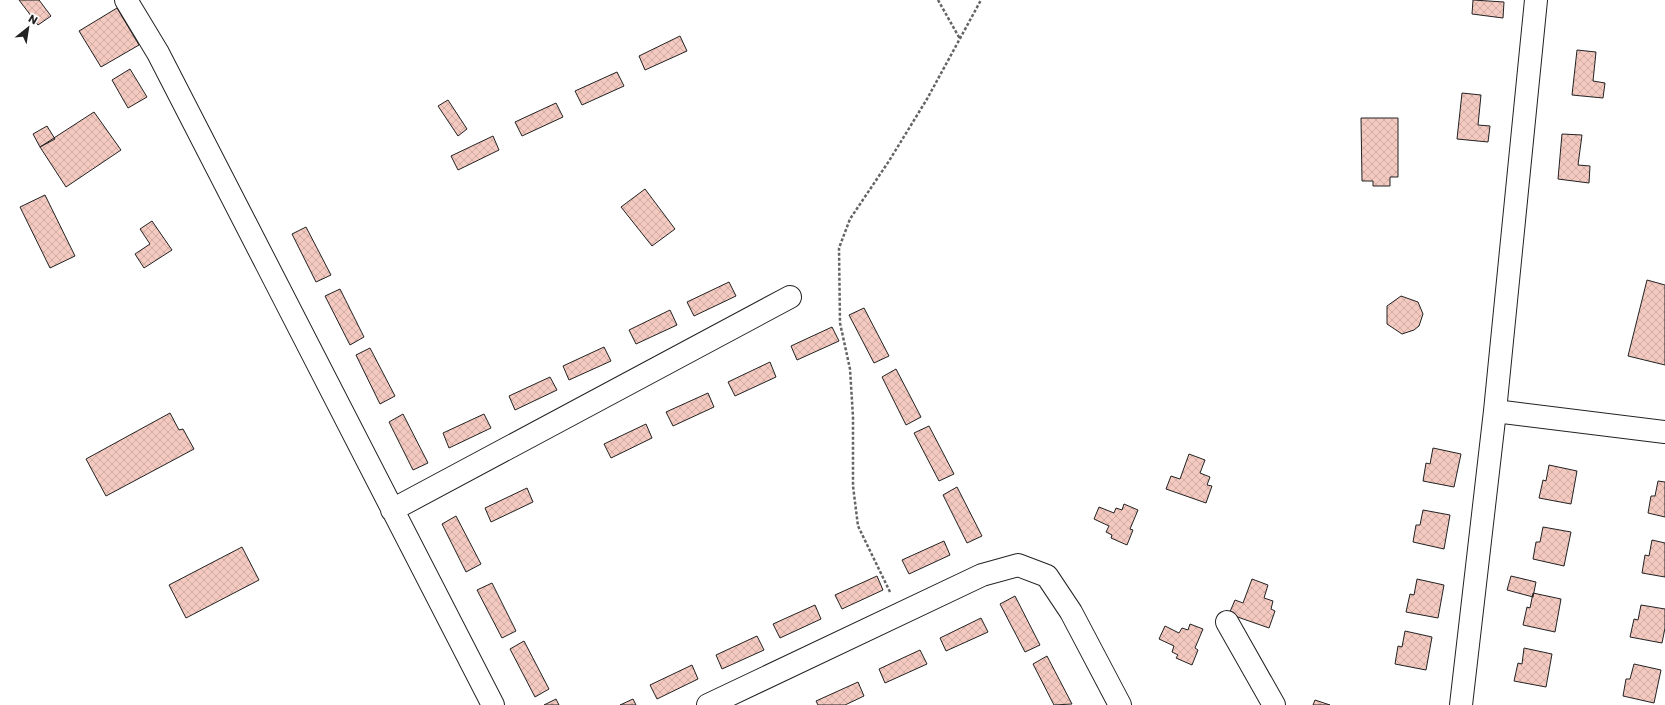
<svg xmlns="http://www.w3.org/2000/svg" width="1665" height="705" font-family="Poppins,sans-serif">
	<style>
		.building { fill: url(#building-cross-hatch); stroke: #222 }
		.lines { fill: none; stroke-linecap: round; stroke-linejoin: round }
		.minor-casing { stroke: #222; stroke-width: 24 }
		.path { stroke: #646464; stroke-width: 2.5; stroke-dasharray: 3 2; stroke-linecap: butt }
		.minor { stroke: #fff; stroke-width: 22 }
	</style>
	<defs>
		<pattern id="building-cross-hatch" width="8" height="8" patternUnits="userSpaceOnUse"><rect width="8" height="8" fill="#f3c9c0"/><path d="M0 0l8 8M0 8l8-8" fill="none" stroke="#d0aca5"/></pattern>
	</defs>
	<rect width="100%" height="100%" fill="#fff"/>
	<!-- building -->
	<path class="building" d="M19 0H39L51 16 38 25Z
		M1473 0 1504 2 1503 18 1472 14Z
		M117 8 139 45 101 67 79 31Z
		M680 36 687 51 645 70 639 56Z
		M1577 50 1596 52 1593 81 1605 83 1603 98 1572 95Z
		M130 69 147 97 128 108 112 80Z
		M617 72 624 86 582 105 575 91Z
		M1462 93 1481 95 1478 125 1490 126 1488 142 1457 139Z
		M448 100 467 129 458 136 438 106Z
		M556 103 563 117 522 136 515 122Z
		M94 112 121 150 66 187 40 147Z
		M1361 118H1398V177H1390V186H1373V181H1362Z
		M47 126 55 139 40 147 33 134Z
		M1562 134 1582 135 1578 165 1590 166 1589 183 1558 179Z
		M493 136 499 150 458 170 451 156Z
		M645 189 675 229 652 246 621 207Z
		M45 195 75 256 50 268 20 207Z
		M152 221 172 250 144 268 135 254 150 244 140 229Z
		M306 227 331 275 316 282 292 234Z
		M1647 280 1665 285V365L1628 356Z
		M729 282 736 296 694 316 687 302Z
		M340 289 364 337 350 345 325 296Z
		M1401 296 1418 302 1423 314 1419 326 1414 330 1402 334 1387 324V306Z
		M864 308 889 356 874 363 849 315Z
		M670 310 677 325 636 344 629 330Z
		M832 327 839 341 797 360 791 346Z
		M604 347 611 361 569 380 563 366Z
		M370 348 395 396 380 404 356 355Z
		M770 362 776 377 735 396 728 382Z
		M896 369 921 417 906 425 882 377Z
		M550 377 557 390 515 410 509 396Z
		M708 393 714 407 673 426 666 412Z
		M170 413 179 430 183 429 194 449 106 496 86 459Z
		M403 414 428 463 413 470 389 422Z
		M484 414 491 428 449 448 443 433Z
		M646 424 652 438 611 458 604 444Z
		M929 426 954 474 939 481 914 433Z
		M1433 448 1461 454 1454 487 1423 481 1426 463 1430 464Z
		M1189 454 1205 460 1200 473 1210 477 1207 485 1212 486 1206 503 1166 489 1171 476 1180 479Z
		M1549 465 1577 471 1571 504 1539 498 1543 480 1546 481Z
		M1658 481 1665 482V517L1648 513 1651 496H1655Z
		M957 487 982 536 967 543 943 495Z
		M527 488 533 502 491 522 485 508Z
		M1124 504 1138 510 1130 529 1133 530 1127 545 1111 538 1112 535 1106 532 1109 526 1094 519 1099 507 1114 513 1116 508 1122 510Z
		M1423 510 1450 515 1444 549 1413 542 1416 525H1420Z
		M456 516 481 564 466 572 442 524Z
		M1543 527 1571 532 1564 566 1533 559 1536 542H1540Z
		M1652 540 1665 543V577L1642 573 1645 555 1649 556Z
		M944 541 950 555 909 574 902 560Z
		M242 547 259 580 186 618 169 585Z
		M877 576 883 590 842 609 835 595Z
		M1511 576 1536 582 1533 597 1507 590Z
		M1252 579 1268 585 1264 598 1273 601 1271 609 1275 611 1269 628 1229 614 1235 600 1243 603Z
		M1417 579 1444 585 1438 618 1406 612 1410 594 1414 595Z
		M492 583 516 631 502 638 477 590Z
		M1533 593 1561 599 1555 632 1523 625 1527 607 1530 608Z
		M1015 596 1040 645 1025 652 1000 604Z
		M815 605 821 619 780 638 773 624Z
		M1641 605 1665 609V628L1662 643 1630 637 1634 619 1638 620Z
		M981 618 988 632 946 651 940 638Z
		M1190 624 1203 629 1195 648 1198 650 1192 665 1176 658 1178 655 1172 652 1174 646 1159 639 1165 626 1179 633 1182 628 1188 630Z
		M1405 631 1432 637 1426 670 1395 664 1398 646 1402 647Z
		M757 636 764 650 722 669 716 655Z
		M524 641 549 689 535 697 510 649Z
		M1524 648 1552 654 1546 687 1514 681 1518 663 1522 664Z
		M920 650 927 664 885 683 879 669Z
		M1047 656 1072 704 1054 705 1033 664Z
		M1634 664 1661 670 1654 703 1623 696 1626 679H1630Z
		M692 665 698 679 657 699 650 685Z
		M858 682 864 696 845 705H818L816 701Z
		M556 699 559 705H544Z
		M633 699 636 705H620Z
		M1315 700 1330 705H1313Z"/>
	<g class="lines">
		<defs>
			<path id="minor" d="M126 0 158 53 493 705
				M1495 411 1665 432
				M392 510 790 297
				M1227 622 1274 705
				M708 705 982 575 1018 565 1047 576 1071 612 1120 705
				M1461 705 1495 411 1536 0"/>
		</defs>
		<!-- minor casing -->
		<use href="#minor" class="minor-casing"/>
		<!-- path -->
		<path class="path" d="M938 0 960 39
			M890 592 858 526 853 486V417L850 369 840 323 839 248 850 219 889 161 927 99 981 0"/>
		<!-- minor -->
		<use href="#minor" class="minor"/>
	</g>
	<!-- north arrow -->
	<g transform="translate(28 28) rotate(30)" stroke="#ffffff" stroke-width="3" paint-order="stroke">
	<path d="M0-3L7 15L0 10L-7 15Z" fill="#222222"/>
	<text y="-6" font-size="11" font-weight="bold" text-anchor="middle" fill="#222222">N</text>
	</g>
</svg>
